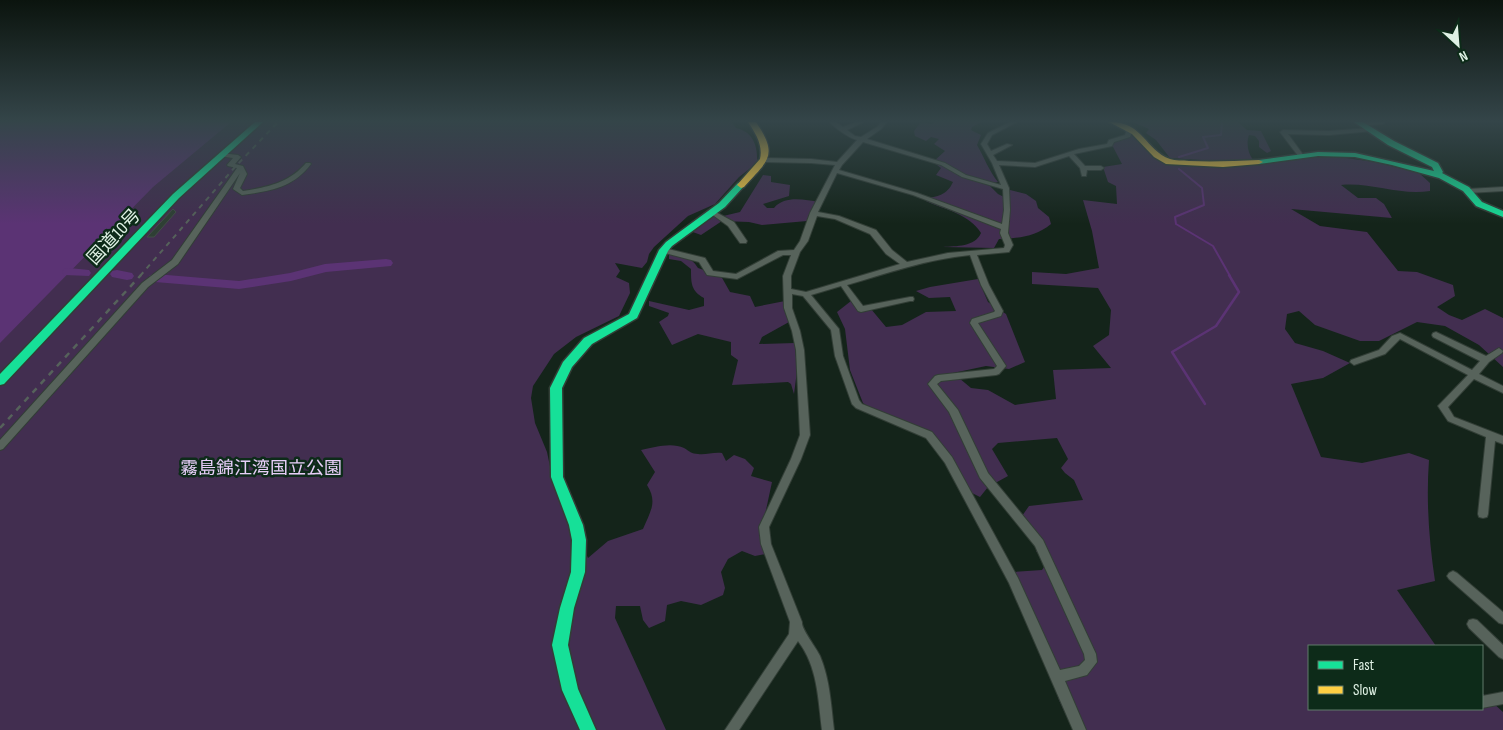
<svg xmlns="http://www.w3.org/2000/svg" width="1503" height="730" font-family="'Sofia Sans Condensed','Noto Sans JP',sans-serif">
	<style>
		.green { fill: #422e50 }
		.water { fill: #5b3374 }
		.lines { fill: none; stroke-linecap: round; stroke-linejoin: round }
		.stream-far1 { stroke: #5b3374; stroke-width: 2 }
		.stream { stroke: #5b3374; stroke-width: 2.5 }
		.river { fill: #5b3374; fill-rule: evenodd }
		.building { fill: #2e3f34; stroke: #414e46 }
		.street-casing { stroke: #323e36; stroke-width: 2 }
		.fast-casing { stroke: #323e36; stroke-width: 3 }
		.slow-casing { stroke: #323e36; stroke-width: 3 }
		.street { fill: #57635b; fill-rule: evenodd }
		.fast { fill: #16e098; fill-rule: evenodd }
		.slow { fill: #ffcf43; fill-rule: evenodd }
		.rail-far1 { stroke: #56625b; stroke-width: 2; stroke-dasharray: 5 5; stroke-linecap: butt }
		.rail { stroke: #56625b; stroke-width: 2.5; stroke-dasharray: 6 6; stroke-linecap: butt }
		.labels { text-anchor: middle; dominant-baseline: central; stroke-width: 5; stroke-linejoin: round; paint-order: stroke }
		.street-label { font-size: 18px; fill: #dff1e4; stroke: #0d2b19 }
		.park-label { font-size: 18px; fill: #e7cef8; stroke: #0d2b19 }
	</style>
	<rect width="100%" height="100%" fill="#14241a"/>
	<!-- green -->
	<path class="green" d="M0 122H732L736 128C754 132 758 147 757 163L739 177 715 204 688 216 654 247 649 254 647 262 642 268 615 263 620 271 616 277 629 283 630 293 619 316 576 337 554 354 533 386 531 398 535 423 547 452 553 481 588 558 608 541 643 529C650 512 658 502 647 485L655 472 641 450C654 447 672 442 684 448 689 451 692 454 698 454 706 455 713 452 722 453L726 461 734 455 745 459 754 468 751 476 772 482 763 524 766 554 755 556 742 551 728 559 721 572 725 588 723 595 701 605 681 601 667 605 665 621 649 628 643 620 640 606H616L615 618 666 730H0Z
		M924 122 931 124 934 122H982L972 127 971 130 981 135 977 145C984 157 989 171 998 182L988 184 998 194 1004 197 1010 190 1026 194 1036 201 1038 208 1049 217 1051 224C1035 237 1019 238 999 239L994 248 943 247C956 246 975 247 981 233 969 214 946 210 926 201L924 198C938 197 947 195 953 182L936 175 941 168 933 162 945 151 934 144 939 139 931 137 926 141 915 136 914 131 920 123Z
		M1133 122H1238L1247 130 1261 131 1271 151 1267 153 1259 147V141L1255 136 1249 135C1246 143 1248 153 1253 160L1232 162 1170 158 1156 140 1146 133 1149 129Z
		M1131 132 1167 163 1201 167 1259 164 1322 156 1339 157 1375 162 1419 173 1430 183V191C1400 196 1372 182 1341 185L1358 198H1376L1384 204 1392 218 1291 209 1320 226 1367 232 1398 271 1417 272 1453 285 1455 296 1437 307 1449 315 1462 320 1485 309 1503 318V367L1479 345 1445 326 1417 322 1379 341H1360L1315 325 1299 311 1287 314 1285 329 1295 343 1323 351 1350 363 1323 378 1291 384 1321 457 1362 463 1409 453 1429 460C1426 501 1429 541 1435 581L1397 590 1436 646H1309V709H1482V693L1503 712V730H1073L1059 700 1014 572 1042 570 1046 564 1036 551 1043 545 1022 516 1029 506 1083 500 1074 480 1065 473 1061 468 1068 459 1057 438 998 443 992 449 1008 476 988 487 980 497 964 489 929 437 881 416 863 403 850 370 845 329 837 312 851 301 860 311 871 309 886 327 902 325 926 312 956 311 950 297 929 298 916 291 930 287 978 279 988 302 1006 314 1025 362 1009 369 986 366 953 373 971 388 988 390 1015 405 1056 399 1053 370 1111 368 1093 346 1109 335 1111 310 1098 288 1032 284V272L1066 274 1099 268 1092 231 1083 200 1117 204 1116 186 1108 182 1103 167 1122 164 1111 143Z
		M763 175 771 176V182L790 185 789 196 763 204 767 208H774C785 195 805 200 819 202L807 221 762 225 749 222 722 221 701 235 690 231 711 216 719 217 740 212Z
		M669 254C682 256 691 256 698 268L721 276 730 292 750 296 755 307 785 301 789 322 762 337 759 344 795 343 797 371 794 394 791 384 788 382 732 385 738 360 731 355V342L698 334 672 345 659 322 668 316 669 313 649 306V301L689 310 704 306V298C691 291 691 283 691 269L681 261 669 259Z"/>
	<!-- water -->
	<path class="water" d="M0 122H231L153 187 0 343Z"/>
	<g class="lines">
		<!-- stream-far1 -->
		<path class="stream-far1" d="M1179 157 1208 148 1203 137 1221 135 1222 122
			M1179 169 1202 188 1204 205 1175 217 1176 224 1213 246 1230 276"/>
		<!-- stream -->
		<path class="stream" d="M1205 404 1172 352 1216 326 1239 292 1229 275"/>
		<!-- river -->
		<path class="river" d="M386 259 391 260 393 263 391 266 326 272 291 281 239 289 155 282 150 281 148 278 150 275 155 274 239 281 290 273 325 264Z
			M69 268 89 270 91 273 89 276 64 275 62 272 64 269Z
			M117 270 132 273 134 276 132 279 127 280 112 277 110 274 112 271Z"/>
	</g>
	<!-- building -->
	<path class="building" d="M173 209 176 212 154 237H147Z"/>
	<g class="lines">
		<defs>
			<path id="street" d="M829 122H836L843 127 856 122H864L847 130 855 136 861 137 877 127 881 122H887L881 129 867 139 945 163 966 175 1001 185 992 163 981 144 988 133 1010 122H1017L992 135 987 144 991 151 1007 144 1012 145 993 155 997 161 1035 163 1079 149 1107 144 1109 140 1125 135 1126 132 1122 127 1123 126H1127L1132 132 1130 137 1114 142 1112 146 1074 154 1085 166H1101L1104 168 1101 170H1087L1086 176H1082L1080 168 1069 156 1035 167 999 165 1009 188 1010 210 1008 233 1013 245 1009 252 977 255 989 285 1003 311 1001 316 978 323 1006 366 999 374 996 375 941 381 937 384 958 410 988 473 1043 540 1096 654 1097 662 1087 675 1065 681 1086 730H1073L1009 583 945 463 926 438 856 408 852 404 835 356 831 330 803 296 792 294V308L800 331 804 350 810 435 801 459 769 527 771 544 802 622C801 629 816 647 820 656 830 680 831 705 834 730H822C818 699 818 667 798 641L739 730H725L789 634 790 622 761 544 759 527 791 459 800 435 796 350 792 331 784 308 783 276 791 255H783L737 279 707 275 699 262 661 252 660 250 664 248 705 258 713 271 736 274 778 251 794 250 800 241 810 213 835 165 811 163 764 162 761 160 764 158 811 159 837 162 857 140C847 137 837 129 829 122ZM863 142 941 165 962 177 1003 189 1004 210 1002 224 917 193 839 170 842 165ZM837 173 913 195 1001 229 1000 233 1005 245 1004 248 948 253 907 262 892 250 876 230 839 216 818 212ZM817 216 835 219 870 234 886 254 900 264 806 292 791 289V276L800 252 808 241ZM970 255 981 285 995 311 994 312 972 319 970 323 997 366 994 369 938 375 935 376 928 384 949 412 980 478 1035 546 1084 654 1085 660 1079 666 1060 670 1018 578 952 457 932 432 862 404 859 400 843 356 839 329 811 295 841 286 858 311 861 312 910 301H913L914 299 913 297H910L863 306 847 285C888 273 928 259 970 255Z
				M1364 122H1386L1383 124 1361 126 1358 124Z
				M1370 128 1372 129V131L1329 135 1288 134 1304 156 1301 158 1299 157 1280 132 1283 130 1329 131Z
				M221 153 238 155 241 157 235 164 243 166 247 174 240 188 243 191C268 187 289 183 306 163H310L311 164C293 188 270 191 242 195L233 189 240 173 178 264 148 287 3 449 0 450V440L142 283 172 260 237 168 228 166 227 165 233 158 219 156V154Z
				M1503 187V191L1468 193 1465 191 1468 189Z
				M712 210 734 222 747 241 746 243H740L728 226 710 213 708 212Z
				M1436 332 1486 356 1499 348 1503 351 1502 353 1489 362 1479 374 1503 386V393L1474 379 1448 407 1454 417 1503 436V444L1495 441 1488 514 1487 517 1483 518 1479 517 1478 514 1486 437 1448 421 1438 406 1468 375 1400 339 1385 354 1354 365 1350 362 1351 360 1379 350 1392 336 1400 333 1472 370 1480 361 1433 337 1432 335 1433 333Z
				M1453 571 1457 573 1503 612V624L1499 623 1449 579 1447 576 1449 573Z
				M1473 619 1477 620 1503 645V659L1499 657 1469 628 1467 624 1469 620Z
				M1503 692V704L1482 708V696Z"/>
			<path id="fast" d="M255 122H263L179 198 4 384 0 385V374L173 194Z
				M1354 122H1363L1394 141 1438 163 1443 172 1442 173 1469 187 1482 202 1503 211V217L1476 206 1463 191 1439 178 1392 165 1355 157 1318 156 1259 164 1255 162 1259 160 1318 152 1355 153 1434 171 1432 167 1388 145Z
				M741 182 745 185 725 207 672 246 668 251 637 318 592 344 572 367 562 388 563 477 583 525 586 540 585 572 574 608 568 645 578 689 596 730H580L562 690 552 645 560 608 571 572 572 540 569 525 551 477 550 388 563 362 584 338 629 314 659 250 666 242 719 203 738 183Z"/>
			<path id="slow" d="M748 122H756C779 156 768 160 744 187L741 188 737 185 760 159C763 145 756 134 748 122Z
				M1109 122C1143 121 1145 150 1170 159 1175 161 1183 160 1189 161 1213 162 1235 161 1259 160L1263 162 1259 164 1223 167 1166 164 1154 157 1132 134Z"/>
		</defs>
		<!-- street casing -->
		<use href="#street" class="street-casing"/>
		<!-- fast casing -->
		<use href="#fast" class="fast-casing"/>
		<!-- slow casing -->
		<use href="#slow" class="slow-casing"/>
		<!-- street -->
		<use href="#street" class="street"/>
		<!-- fast -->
		<use href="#fast" class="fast"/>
		<!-- slow -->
		<use href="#slow" class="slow"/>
		<!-- rail-far1 -->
		<path class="rail-far1" d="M140 276 235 167 278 122"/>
		<!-- rail -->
		<path class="rail" d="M0 428 141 275"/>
	</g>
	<!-- sky -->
	<linearGradient id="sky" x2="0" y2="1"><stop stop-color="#0b140e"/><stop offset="0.54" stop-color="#344549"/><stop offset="1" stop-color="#344549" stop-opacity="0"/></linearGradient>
	<rect width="1503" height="224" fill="url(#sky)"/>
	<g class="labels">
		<!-- street labels -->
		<g class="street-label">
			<text transform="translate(114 237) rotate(-47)">国道10号</text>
		</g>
		<!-- park labels -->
		<g class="park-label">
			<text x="261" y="468">霧島錦江湾国立公園</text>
		</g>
	</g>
	<!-- legend -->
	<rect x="1308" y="645" width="175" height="65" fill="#0d2b19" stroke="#617a6a"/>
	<rect x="1318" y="661" width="25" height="8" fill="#16e098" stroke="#617a6a"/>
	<text x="1353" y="670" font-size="15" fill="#dff1e4">Fast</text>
	<rect x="1318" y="686" width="25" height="8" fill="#ffcf43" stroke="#617a6a"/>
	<text x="1353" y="695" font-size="15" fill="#dff1e4">Slow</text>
	<!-- north arrow -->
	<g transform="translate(1458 45) rotate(154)" stroke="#0d2b19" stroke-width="4" paint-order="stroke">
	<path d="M0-4L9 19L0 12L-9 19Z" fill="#dff1e4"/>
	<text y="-8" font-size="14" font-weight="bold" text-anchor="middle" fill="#dff1e4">N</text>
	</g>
</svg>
